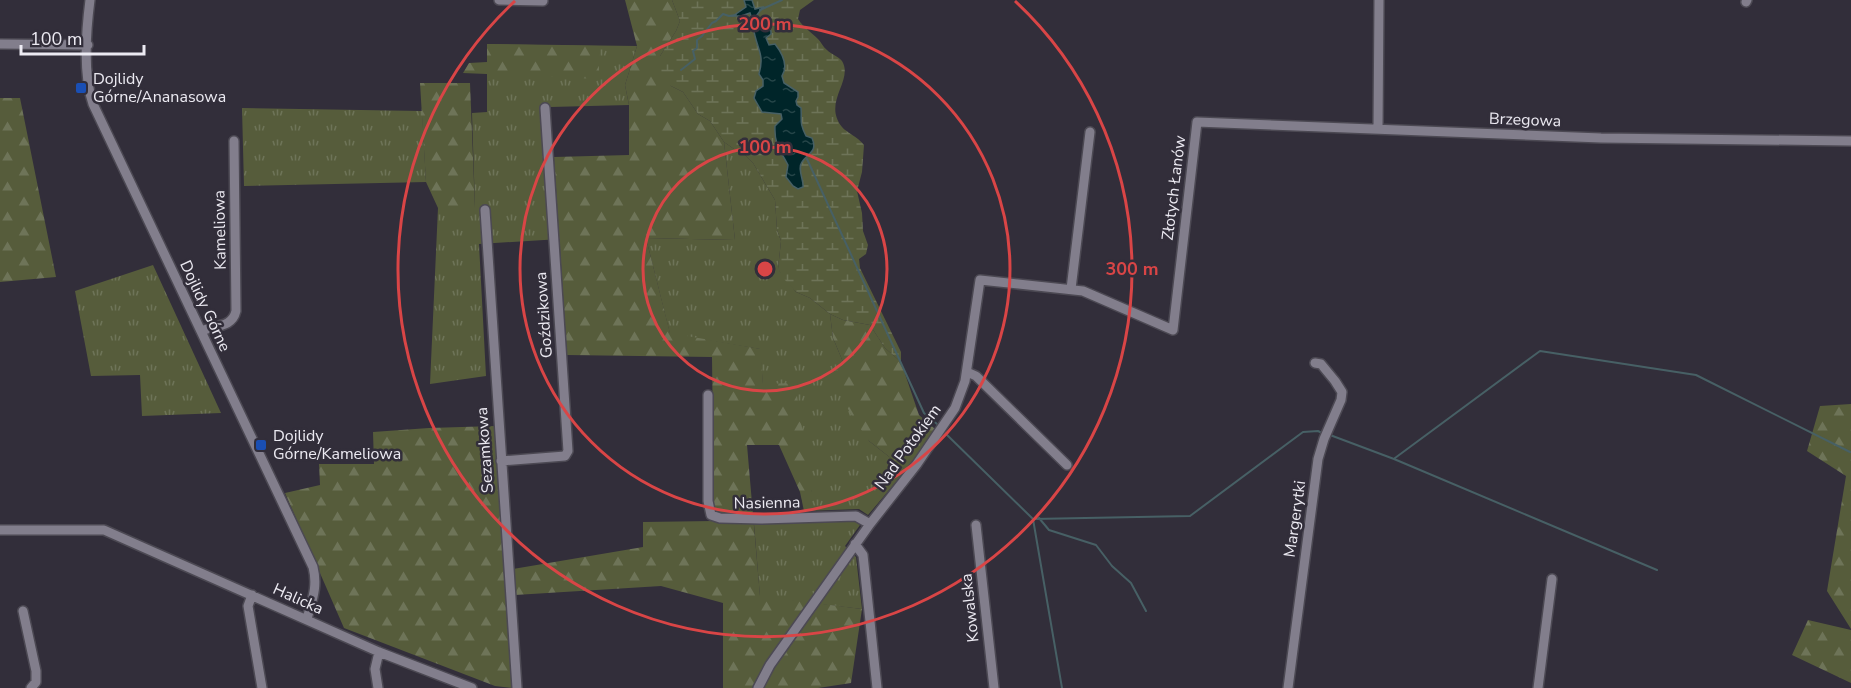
<svg xmlns="http://www.w3.org/2000/svg" width="1851" height="688" font-family="'Nunito Sans',sans-serif">
	<style>
		.grass { fill: url(#grass-tufts) }
		.forest { fill: url(#forest-firs) }
		.wetland { fill: url(#wetland-marsh) }
		.water { fill: url(#water-ripples); stroke: #476065; stroke-width: 1.5 }
		.lines { fill: none; stroke-linecap: round; stroke-linejoin: round }
		.stream { stroke: #476065; stroke-width: 2 }
		.street-casing { stroke: #4c4953; stroke-width: 12 }
		.street { stroke: #827e8c; stroke-width: 9 }
		.ring { fill: none; stroke: #d94546; stroke-width: 3 }
		.transit-dot { fill: #1a4fb4; stroke: #322e3a; stroke-width: 2 }
		.labels { text-anchor: middle; dominant-baseline: central; stroke-width: 5; stroke-linejoin: round; paint-order: stroke }
		.poi-label { font-size: 16px; fill: #eceaf2; stroke: #322e3a; text-anchor: start }
		.street-label { font-size: 16px; fill: #eceaf2; stroke: #322e3a }
		.centre { fill: #d94546; stroke: #322e3a; stroke-width: 3 }
		.ring-label { font-size: 18px; text-anchor: middle; font-weight: bold; fill: #d94546; stroke: #322e3a; stroke-width: 5; stroke-linejoin: round; paint-order: stroke }
	</style>
	<defs>
		<pattern id="grass-tufts" width="24" height="20" patternUnits="userSpaceOnUse" patternTransform="scale(1.5)"><rect width="24" height="20" fill="#565c3b"/><path d="M3 7l-1-3M5 7V3M7 7l1-3M15 17l-1-3M17 17v-4M19 17l1-3" fill="none" stroke="#6e7458"/></pattern>
		<pattern id="forest-firs" width="22" height="20" patternUnits="userSpaceOnUse" patternTransform="scale(1.5)"><rect width="22" height="20" fill="#565c3b"/><path d="M5 1l3.5 6h-7zM16 11l3.5 6h-7z" fill="#6e7458"/></pattern>
		<pattern id="wetland-marsh" width="20" height="14" patternUnits="userSpaceOnUse" patternTransform="scale(1.5)"><rect width="20" height="14" fill="#565c3b"/><path d="M1 5h8M5 5V1M11 12h8M15 12V8" fill="none" stroke="#6e7458"/></pattern>
		<pattern id="water-ripples" width="26" height="14" patternUnits="userSpaceOnUse" patternTransform="scale(1.5)"><rect width="26" height="14" fill="#002529"/><path d="M2 4q2-2 4 0t4 0M15 11q2-2 4 0t4 0" fill="none" stroke="#254548"/></pattern>
	</defs>
	<rect width="100%" height="100%" fill="#322e3a"/>
	<!-- grass -->
	<path class="grass" d="M487 44 637 46 625 85 629 105 550 107 560 239 479 244 486 376 430 384 438 208H475L472 113 487 112Z
		M242 108 422 111 426 182 244 186Z
		M724 142 734 149 743 153 753 163 775 200 777 230 781 241 778 269 796 292 810 298 830 314 833 338 843 362 869 441 906 470 868 515 859 509 804 511 800 492H812L763 385 760 349 670 334 646 238 735 240Z
		M153 265 221 413 142 416 140 375 91 376 75 291Z
		M854 521 860 525 845 546 856 557 862 609 760 597 754 524Z"/>
	<!-- forest -->
	<path class="forest" d="M625 0H672L680 21 676 31 660 56 671 86 683 92 698 114 710 121 724 142 735 240 646 238 670 333 761 349 763 384 795 383 812 492H800L779 445H747L760 596 862 609 851 683 818 688H723V603L661 586 515 595 513 569 643 547V522L714 521 712 357 567 355 554 157 629 155V105L625 85 637 46Z
		M487 44 599 46V79L463 73 469 63 487 62Z
		M420 83H470L475 208H438L426 182Z
		M0 98H20L56 277 0 282Z
		M830 314 843 320 870 325 885 348 901 362 919 415 935 429 906 470 869 441 853 418 831 378 843 362 833 338Z
		M1851 404V629L1827 591 1846 476 1807 451 1820 406Z
		M495 426 512 688 495 686 344 628 285 493 320 485 319 464H374L373 432 429 428Z
		M1808 620 1851 630V683L1792 655Z"/>
	<!-- wetland -->
	<path class="wetland" d="M672 0H814L800 10 798 19C804 28 811 32 818 39 821 42 823 47 827 50 831 54 838 56 842 61 854 81 822 102 842 127 847 133 857 136 864 145L862 172 857 191 862 213 863 231 868 245 866 254 859 259 860 268 901 352V362L885 348 870 325 843 320 830 314 810 298 796 292 785 280 778 269 781 241 777 230 775 200 753 163 743 153 734 149 724 142 710 121 698 114 683 92 671 86 664 79 660 71V56L676 31 680 21Z"/>
	<!-- water -->
	<path class="water" d="M744 0H752L755 9 763 7 757 15 761 26 771 31V34L766 38 769 45 775 44C782 53 789 65 782 76L784 83 798 92V97L796 101 797 105 801 108C802 121 799 122 806 136L812 138C818 152 808 153 802 162 797 169 804 180 803 187L798 189 793 186 786 177 788 165C780 150 774 144 775 126L782 119 781 114 762 112 754 98 756 91 763 86V80L759 74C764 56 759 52 755 36 753 29 753 20 750 13L741 16H733L746 7Z"/>
	<g class="lines">
		<!-- stream -->
		<path class="stream" d="M760 10 782 0
			M681 70 695 59 693 51 697 48V40L702 36 712 23 716 21 723 14 729 16 736 15
			M807 159 924 413 937 424
			M944 432 1033 519 1062 688
			M1330 435 1394 459 1657 570
			M1395 458 1540 351 1696 375 1850 452
			M1039 518 1049 530 1096 545 1112 566 1131 583 1146 611
			M1033 519 1190 516 1303 432 1318 431 1324 434"/>
		<defs>
			<path id="street" d="M90 0C86 31 83 75 93 104L313 567C318 587 312 600 307 619
				M499 0 543 1
				M1746 2 1747 0
				M0 44 88 45
				M1378 129 1379 0
				M485 210 517 688
				M1071 289 1090 132
				M201 331C215 325 232 328 236 311L234 141
				M967 372 976 376 1067 465
				M708 395V501L711 515 720 518 761 519 856 516 870 524
				M501 461 565 456 568 451 545 108
				M976 525 994 688
				M0 530H104L379 652 472 688
				M855 544 863 555 877 688
				M252 595 248 606 262 688
				M23 611 36 671V682L31 688
				M378 688 375 669 379 652
				M758 688 770 665 870 524 917 464 955 408 965 381 980 280 1083 291 1173 330 1197 122 1601 138 1851 141
				M1288 688 1318 459 1324 439 1341 400 1342 392 1335 381 1321 364 1315 363
				M1538 688 1552 579"/>
		</defs>
		<!-- street casing -->
		<use href="#street" class="street-casing"/>
		<!-- street -->
		<use href="#street" class="street"/>
	</g>
	<!-- distance rings -->
	<g class="ring">
		<circle cx="765" cy="269" r="122"/>
		<circle cx="765" cy="269" r="245"/>
		<path d="M1015 1A367 367 0 1 1 515 1"/>
	</g>
	<!-- markers -->
	<g class="transit-dot">
		<rect x="75" y="82" width="12" height="12" rx="3"/>
		<rect x="255" y="439" width="12" height="12" rx="3"/>
	</g>
	<g class="labels">
		<!-- poi labels -->
		<g class="poi-label">
			<text x="93" y="79">Dojlidy<tspan x="93" dy="18">Górne/Ananasowa</tspan></text>
			<text x="273" y="436">Dojlidy<tspan x="273" dy="18">Górne/Kameliowa</tspan></text>
		</g>
		<!-- street labels -->
		<g class="street-label">
			<text transform="translate(1525 120) rotate(2)">Brzegowa</text>
			<text transform="translate(1174 188) rotate(-83)">Złotych Łanów</text>
			<text transform="translate(220 230) rotate(-91)">Kameliowa</text>
			<text transform="translate(205 306) rotate(65)">Dojlidy Górne</text>
			<text transform="translate(544 315) rotate(-94)">Goździkowa</text>
			<text transform="translate(908 447) rotate(-54)">Nad Potokiem</text>
			<text transform="translate(485 450) rotate(-94)">Sezamkowa</text>
			<text transform="translate(767 503) rotate(-1)">Nasienna</text>
			<text transform="translate(1295 519) rotate(-82)">Margerytki</text>
			<text transform="translate(298 599) rotate(24)">Halicka</text>
			<text transform="translate(970 608) rotate(-96)">Kowalska</text>
		</g>
	</g>
	<circle cx="765" cy="269" r="9" class="centre"/>
	<g class="ring-label">
		<text x="765" y="30">200 m</text>
		<text x="765" y="153">100 m</text>
		<text x="1132" y="275">300 m</text>
	</g>
	<!-- scale -->
	<path d="M21 45v9h123v-9" fill="none" stroke="#eceaf2" stroke-width="3"/>
	<text x="30" y="45" font-size="18" fill="#eceaf2" stroke="#322e3a" stroke-width="4.5" paint-order="stroke">100 m</text>
</svg>
